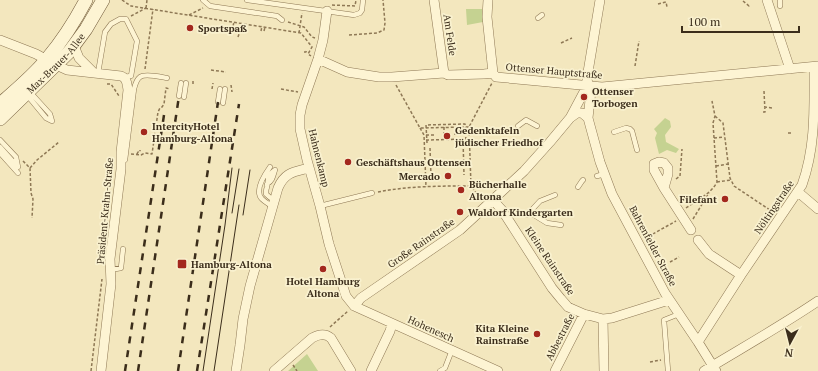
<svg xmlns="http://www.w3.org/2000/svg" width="818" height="371" font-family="'PT Serif',serif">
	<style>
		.green { fill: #c5d291 }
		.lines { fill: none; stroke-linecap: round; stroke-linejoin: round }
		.lane-casing { stroke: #8e7855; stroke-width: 5.5 }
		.street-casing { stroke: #8e7855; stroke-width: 10 }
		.secondary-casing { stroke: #6f5838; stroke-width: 14 }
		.path { stroke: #8e7855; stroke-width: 1.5; stroke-dasharray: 3 2; stroke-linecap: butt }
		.lane { stroke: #fdf4d3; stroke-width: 4.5 }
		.street { stroke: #fdf4d3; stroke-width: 9 }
		.secondary { stroke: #fdf4d3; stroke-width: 13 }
		.tram { stroke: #3b2d1b; stroke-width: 1 }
		.rail { stroke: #3b2d1b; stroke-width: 2.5; stroke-dasharray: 7 7; stroke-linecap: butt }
		.poi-dot { fill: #a3281e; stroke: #f9f1cf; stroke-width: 1.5 }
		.labels { text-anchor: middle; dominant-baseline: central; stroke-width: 3.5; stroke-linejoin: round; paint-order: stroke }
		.poi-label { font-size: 10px; font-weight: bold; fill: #3b2d1b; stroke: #f9f1cf; text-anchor: start }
		.street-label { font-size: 10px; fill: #3b2d1b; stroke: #f9f1cf }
	</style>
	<rect width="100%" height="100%" fill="#f3e7be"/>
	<!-- green -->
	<path class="green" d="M466 9H482L483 22 467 25Z
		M665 118 670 121 671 127 665 135 666 142 679 149 676 153 667 150 659 154 655 138 657 133 654 129Z
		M307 354 318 371H288Z"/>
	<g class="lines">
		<defs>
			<path id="lane" d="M203 0 210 6 277 16 282 20
				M247 0 354 15 360 13 362 10 363 0
				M780 6V0
				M538 18 542 15
				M98 73 105 32 111 24 120 19H126L137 41 131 76 124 77
				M30 92 50 114 52 121
				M27 95 46 118 52 121
				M179 96 181 83
				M184 97 186 83
				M218 102 220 89
				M223 103 225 89
				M518 126 526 120 537 126
				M614 132 626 128 630 129 632 131 637 150
				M0 140 16 157 18 167
				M0 147 18 167
				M0 153 18 173
				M125 160 134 89C135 85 137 79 140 77 145 73 161 77 167 78
				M270 167C265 174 254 191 262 199 265 202 269 204 273 207
				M597 176 605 174
				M267 184C273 180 273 176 275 170
				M578 187 582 181 583 180
				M274 200C272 199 268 196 266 194 266 192 266 189 267 187 269 177 266 177 275 170
				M320 206 372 193
				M529 212 547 223 561 225
				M527 215 540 201 555 195
				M110 270 121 268 123 249
				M440 371 445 368 452 350
				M668 371 664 320 679 314"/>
			<path id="street" d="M434 0 444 73
				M488 0 487 17 493 73
				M767 0 790 69
				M327 11 323 40 318 59 302 105 300 115V129L307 160 320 206 329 244 346 296 354 306 498 371
				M0 40 36 54 56 65 67 70 121 76C127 78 127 84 128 90L121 152V169L110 259 111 284 101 371
				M74 46 79 58 94 73
				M318 59 347 72 379 77H392L444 73 448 75 484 74 493 73
				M493 73 496 77 602 87 818 66
				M570 118 586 88 590 86
				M588 118 591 91 590 86 588 83 587 80 588 72 600 0
				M664 188 654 170V164L659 162 664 163 668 168V174L664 188 691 230
				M798 192 818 209
				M493 200 502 210 552 288 561 299 568 307 584 314 603 319 612 318 669 300
				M698 240 709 254 741 275
				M354 306 361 298 460 230 524 171 550 142 570 118 577 113H582L588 118 600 162 612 194 665 293 698 342 716 371
				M603 319 604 371
				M698 342 741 275 802 185C816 146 814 107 814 67
				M236 371 240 345 243 319 250 286 278 188C285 172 294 172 309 168
				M274 371 312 338C319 334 325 333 331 338L351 371
				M371 371 390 331 392 324
				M555 371 584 314
				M704 371C742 348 781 326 818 301"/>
			<g id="secondary">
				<path d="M0 104C16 90 33 76 47 59 62 41 75 21 86 0"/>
				<path id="s1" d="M0 119 69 52 86 29 103 0"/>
			</g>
		</defs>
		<!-- lane casing -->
		<use href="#lane" class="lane-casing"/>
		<!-- street casing -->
		<use href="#street" class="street-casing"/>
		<!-- secondary casing -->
		<use href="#secondary" class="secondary-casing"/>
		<!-- path -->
		<path class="path" d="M122 0 131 6 301 33 312 47 308 54 311 56
			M743 1 749 6 750 5
			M658 4 666 2 667 7
			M332 5 355 6 356 0
			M146 8 147 0
			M189 15 203 8
			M131 16 146 8
			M288 22 304 27 312 37 315 38
			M233 26 234 22
			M261 31 262 26
			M264 31 265 27
			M299 33 302 13
			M349 35 377 33 384 30 385 23 383 0
			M238 37 239 34
			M561 43 572 38
			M304 52H306L307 50
			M635 66 639 41
			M145 69 153 9
			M211 70 226 72
			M107 84H111L119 96
			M193 84V80
			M231 85 232 92
			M396 85 420 128 469 127
			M212 89 213 83
			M281 89 298 92
			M764 107 773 108
			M763 112H765L764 91
			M715 116 723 123 730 178 734 186 773 212
			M444 127V135
			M420 128 424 135 426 187
			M469 133 512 132 515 129
			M788 133H793
			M454 134H462
			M426 135H436
			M714 138 724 137
			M463 139 464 175
			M426 140 470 139
			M427 143 426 125 465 124 466 141
			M430 148 431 176
			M131 154 141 155 145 153 152 154 158 112 160 108 162 107 164 104 166 88 170 89
			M137 154 138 152H140V150
			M23 161 30 168 31 193 33 199 32 218
			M716 166 728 164
			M30 168 37 160 59 142
			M676 179 680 176 682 149
			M717 182 731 180
			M471 186 469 127 492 83
			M378 192C408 186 440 186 471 186L480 198
			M686 208C697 200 711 194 717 182L713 123 715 116 712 101
			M693 219 709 193
			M644 239 676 221
			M670 262 679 257
			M330 327 348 311
			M650 362 661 360
			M293 365 297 371
			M91 371 102 279"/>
		<!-- lane -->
		<use href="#lane" class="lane"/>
		<!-- street -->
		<use href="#street" class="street"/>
		<!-- secondary -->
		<use href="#secondary" class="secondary"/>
		<!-- tram -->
		<path class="tram" d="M232 213 239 169
			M243 215 250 170
			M203 371 225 225 232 168
			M214 371 239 205"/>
		<!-- rail -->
		<path class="rail" d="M125 371 164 115
			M138 371 179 96
			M178 371 218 102
			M197 371 239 104"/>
	</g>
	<!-- markers -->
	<g class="poi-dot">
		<circle cx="190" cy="28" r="4"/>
		<circle cx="584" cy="97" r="4"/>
		<circle cx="144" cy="132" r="4"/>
		<circle cx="447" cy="136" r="4"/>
		<circle cx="348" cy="162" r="4"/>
		<circle cx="448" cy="176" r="4"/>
		<circle cx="461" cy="190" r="4"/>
		<circle cx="725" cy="199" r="4"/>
		<circle cx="460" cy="212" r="4"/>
		<rect x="177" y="259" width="10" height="10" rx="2"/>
		<circle cx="323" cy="269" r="4"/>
		<circle cx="537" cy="334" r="4"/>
	</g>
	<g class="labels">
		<!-- poi labels -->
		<g class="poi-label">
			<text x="198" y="28">Sportspaß</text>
			<text x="592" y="91">Ottenser<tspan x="592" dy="12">Torbogen</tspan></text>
			<text x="152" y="126">IntercityHotel<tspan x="152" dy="12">Hamburg-Altona</tspan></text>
			<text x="455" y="130">Gedenktafeln<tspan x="455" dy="12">jüdischer Friedhof</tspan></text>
			<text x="356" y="162">Geschäftshaus Ottensen</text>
			<text x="440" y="176" text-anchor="end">Mercado</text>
			<text x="469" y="184">Bücherhalle<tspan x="469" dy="12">Altona</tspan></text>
			<text x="717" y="199" text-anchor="end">Filefant</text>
			<text x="468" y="212">Waldorf Kindergarten</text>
			<text x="191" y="264">Hamburg-Altona</text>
			<text x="323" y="281" text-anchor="middle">Hotel Hamburg<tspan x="323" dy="12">Altona</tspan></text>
			<text x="529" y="328" text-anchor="end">Kita Kleine<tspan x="529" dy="12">Rainstraße</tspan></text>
		</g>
		<!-- street labels -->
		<g class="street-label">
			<text transform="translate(450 35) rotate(82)">Am Felde</text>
			<text stroke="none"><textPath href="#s1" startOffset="79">Max-Brauer-Allee</textPath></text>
			<text transform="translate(554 71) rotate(5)">Ottenser Hauptstraße</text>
			<text transform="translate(319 158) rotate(76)">Hahnenkamp</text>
			<text transform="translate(774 207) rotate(-56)">Nöltingstraße</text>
			<text transform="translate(105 211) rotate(-85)">Präsident-Krahn-Straße</text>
			<text transform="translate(421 243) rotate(-35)">Große Rainstraße</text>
			<text transform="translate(653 246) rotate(62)">Bahrenfelder Straße</text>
			<text transform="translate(550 261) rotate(56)">Kleine Rainstraße</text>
			<text transform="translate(431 329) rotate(24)">Hohenesch</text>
			<text transform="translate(560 337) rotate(-63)">Abbestraße</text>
		</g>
	</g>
	<!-- north arrow -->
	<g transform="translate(790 343) rotate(187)" stroke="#f9f1cf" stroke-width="3" paint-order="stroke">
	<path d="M0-3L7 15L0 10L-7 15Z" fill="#3b2d1b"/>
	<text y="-6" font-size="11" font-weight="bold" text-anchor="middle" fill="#3b2d1b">N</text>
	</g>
	<!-- scale -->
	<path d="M682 26v6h117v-6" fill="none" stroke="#3b2d1b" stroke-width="2"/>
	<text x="688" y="26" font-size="12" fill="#3b2d1b" stroke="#f9f1cf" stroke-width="3" paint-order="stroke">100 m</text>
</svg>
